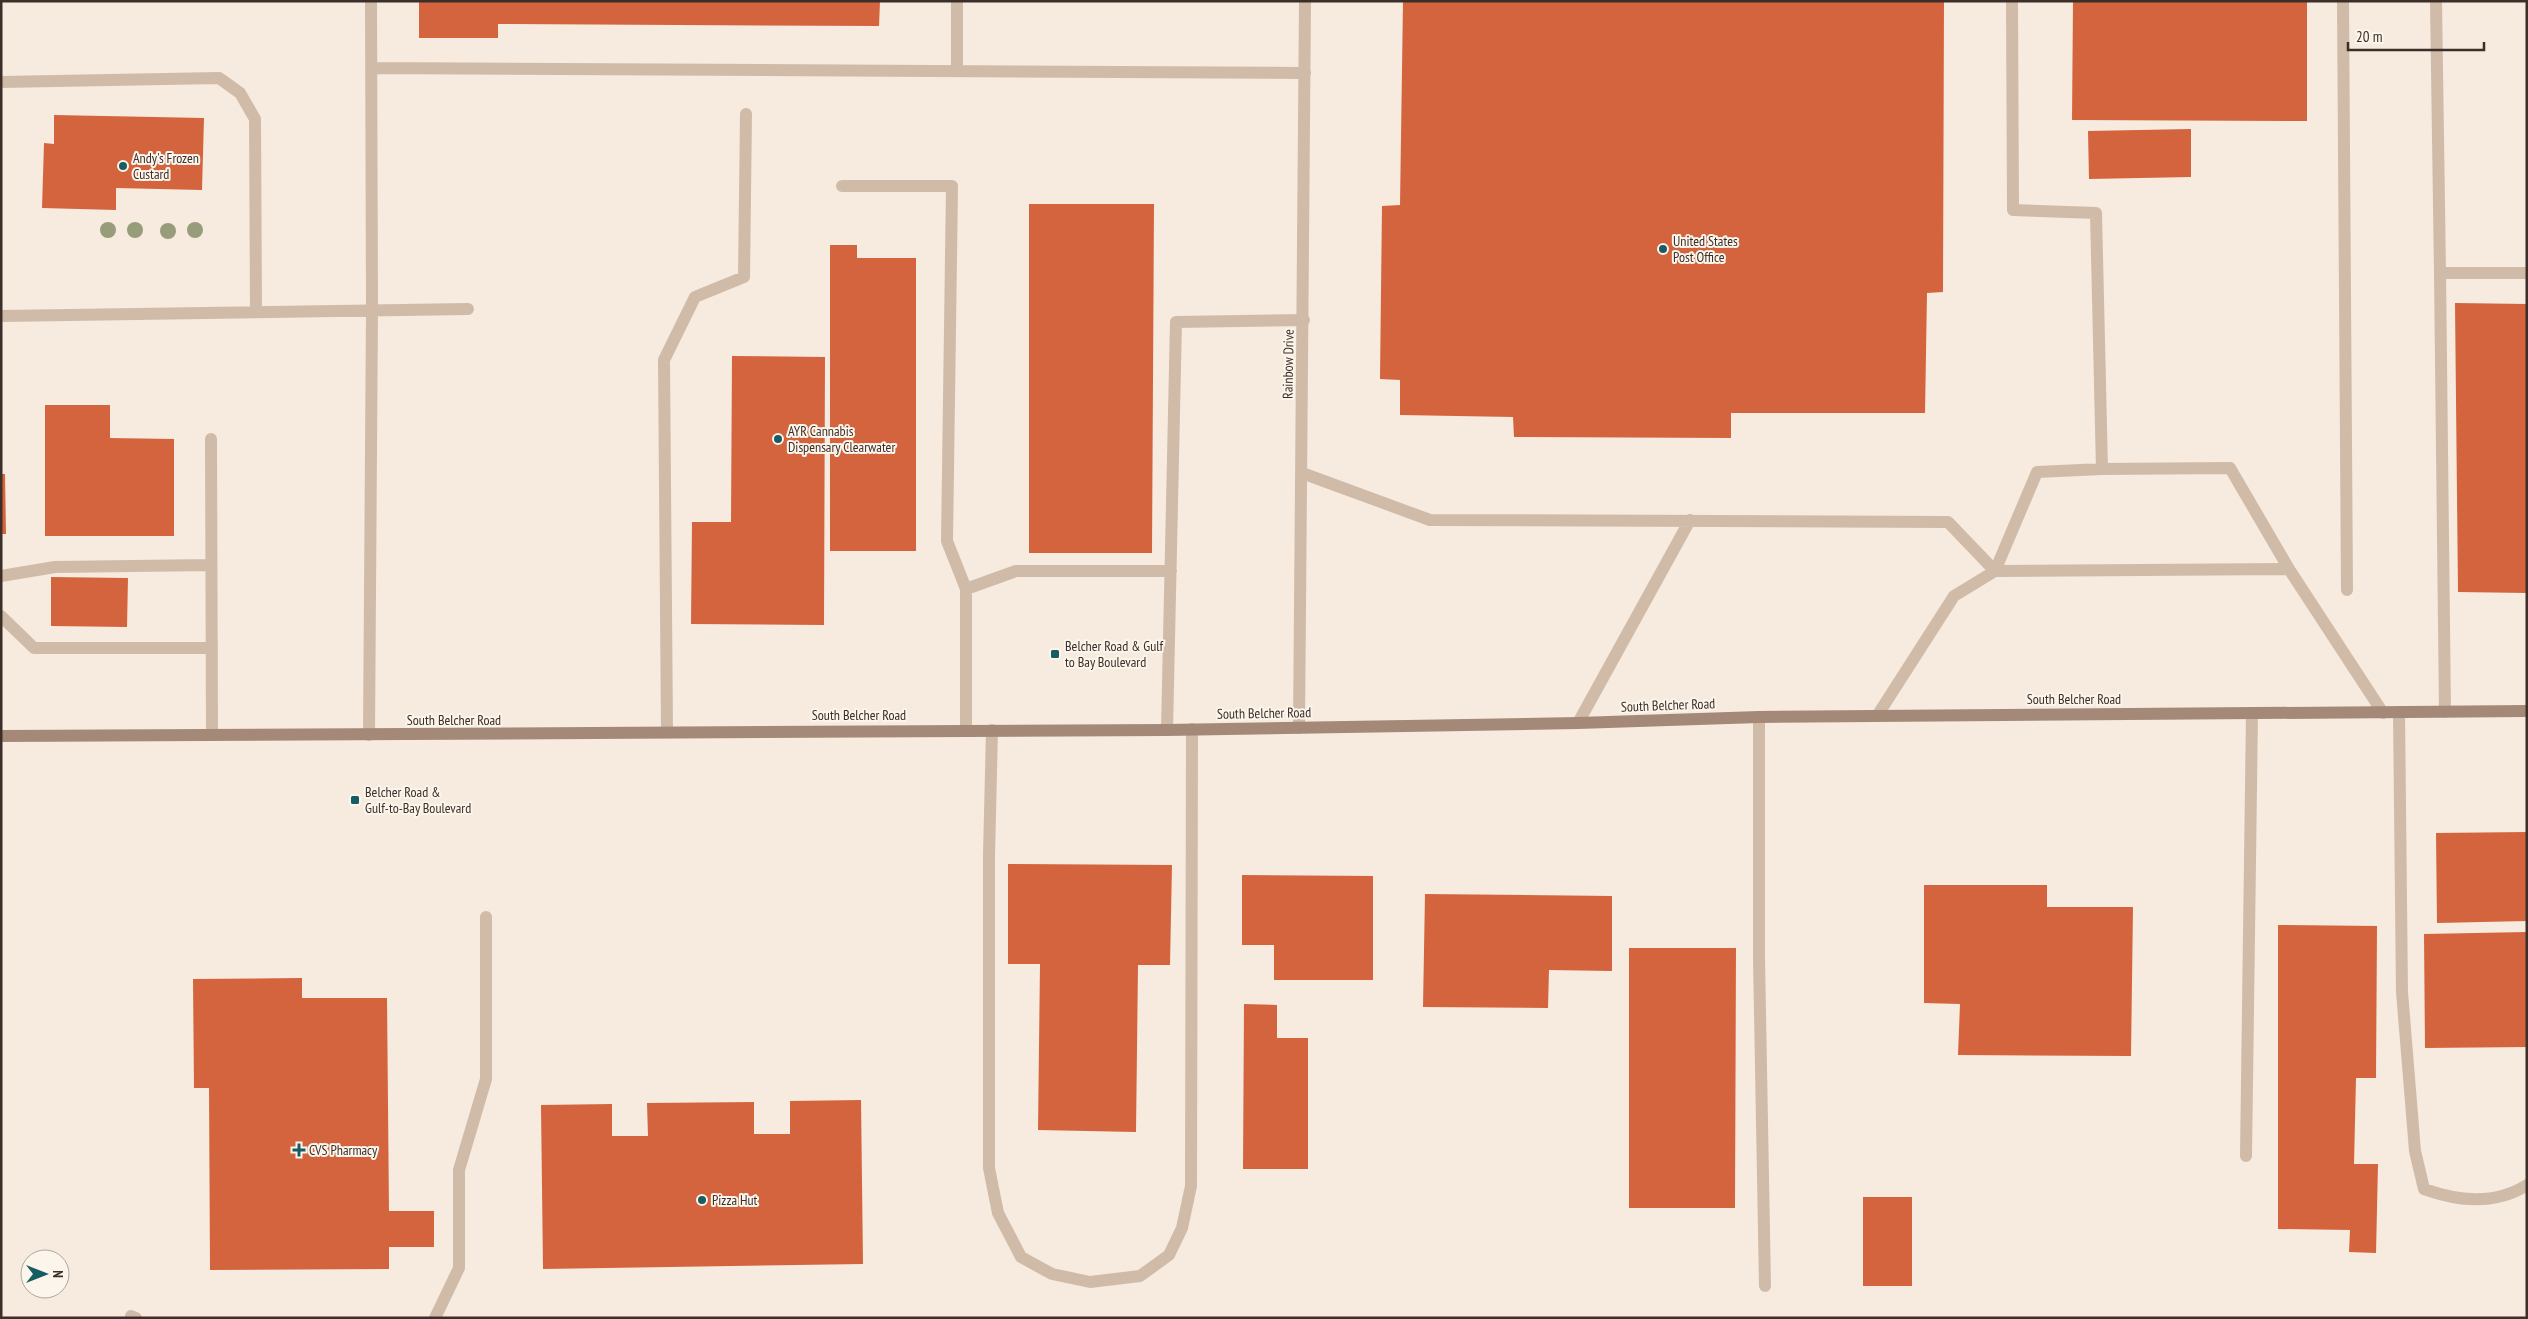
<svg xmlns="http://www.w3.org/2000/svg" width="2528" height="1319" font-family="'PT Sans Narrow',sans-serif">
	<style>
		.building { fill: #d4643d }
		.lines { fill: none; stroke-linecap: round; stroke-linejoin: round }
		.service { stroke: #d0bba8; stroke-width: 12 }
		.minor { stroke: #d0bba8; stroke-width: 12 }
		.secondary { stroke: #a48978; stroke-width: 12 }
		.tree { fill: #979d7a }
		.poi-dot { fill: #185d63; stroke: #fcf5eb; stroke-width: 2 }
		.labels { text-anchor: middle; dominant-baseline: central; stroke-width: 4; stroke-linejoin: round; paint-order: stroke }
		.poi-label { font-size: 14px; fill: #3c2f29; stroke: #fcf5eb; text-anchor: start }
		.street-label { font-size: 14px; fill: #3c2f29; stroke: #fcf5eb }
	</style>
	<rect width="100%" height="100%" fill="#f6ebde"/>
	<!-- building -->
	<path class="building" d="M419 1H880L879 26 498 24V38H419Z
		M1403 1H1944L1943 292 1927 293 1925 413H1731V438L1514 437 1513 417 1400 415V380L1380 379 1382 206 1400 205Z
		M2073 1H2307V121L2072 120Z
		M54 115 204 118 202 190 116 188V210L42 208 44 143 54 144Z
		M2191 129V177L2089 179 2088 131Z
		M1029 204H1154L1152 553H1029Z
		M830 245H857V258H916V551H830Z
		M2455 303 2527 304V593L2458 592Z
		M732 356 825 357 824 625 691 624 692 522H731Z
		M45 405H110V438L174 439V536H45Z
		M1 474H5L6 534H1Z
		M51 577 128 578 127 627 51 626Z
		M2527 832V921L2437 923 2436 833Z
		M1008 864 1172 865 1170 965H1138L1136 1132 1038 1130 1040 964H1008Z
		M1242 875 1373 876V980H1274V945H1242Z
		M1924 885H2047V907H2133L2131 1056 1958 1055 1960 1004 1924 1003Z
		M1425 894 1612 896V971L1549 970 1548 1008 1423 1007Z
		M2278 925 2377 926 2376 1078H2356L2354 1164H2378L2376 1253 2349 1252 2350 1230 2278 1229Z
		M2527 932V1047L2425 1048 2424 934Z
		M1629 948H1736L1735 1208H1629Z
		M302 978V998H387L389 1211H434V1247H389V1269L210 1270 209 1088H194L193 979Z
		M1244 1004 1277 1005V1038H1308V1169H1243Z
		M861 1100 863 1264 543 1269 541 1105 612 1104V1136H648L647 1103 754 1102V1134H790V1101Z
		M1863 1197H1912V1286H1863Z"/>
	<g class="lines">
		<!-- service -->
		<path class="service" d="M957 1V71
			M2012 1 2013 210 2096 213 2102 469
			M2343 1 2347 590
			M2436 1 2440 273H2527
			M371 68 1305 73
			M1 82 219 78 240 93 255 119 256 312
			M842 186H952L947 541 966 589V730
			M2440 273 2445 712
			M1 316 468 309
			M211 439 212 735
			M1302 473 1430 520 1948 522 1995 571
			M1995 571 2037 472 2102 469 2230 468 2289 569 2383 713
			M1 576 55 567 211 565
			M966 589 1016 571H1171
			M1 616 34 648H212
			M2399 712 2402 992 2415 1151 2424 1189C2457 1201 2495 1205 2527 1185
			M1877 716 1954 596 1995 571 2289 569
			M1759 717V958L1765 1286
			M1578 723 1690 520
			M992 730 989 855V1168L998 1213 1021 1257 1052 1274 1090 1282 1140 1276 1169 1255 1182 1228 1191 1186 1192 729
			M1167 730 1176 322 1304 320
			M667 731 664 360 695 297 744 277 746 114
			M369 735 372 309 371 1
			M2246 1156 2252 713
			M131 1316 136 1318
			M435 1318 459 1268V1170L486 1079V917"/>
		<!-- minor -->
		<path class="minor" d="M1299 728 1305 1"/>
		<!-- secondary -->
		<path class="secondary" d="M1 736 1167 730 1578 723 1759 717 2527 711"/>
	</g>
	<!-- trees -->
	<g class="tree">
		<circle cx="108" cy="230" r="8"/>
		<circle cx="135" cy="230" r="8"/>
		<circle cx="195" cy="230" r="8"/>
		<circle cx="168" cy="231" r="8"/>
	</g>
	<!-- markers -->
	<g class="poi-dot">
		<circle cx="123" cy="166" r="5"/>
		<circle cx="1663" cy="249" r="5"/>
		<circle cx="778" cy="439" r="5"/>
		<rect x="1050" y="649" width="10" height="10" rx="2.5"/>
		<rect x="350" y="795" width="10" height="10" rx="2.5"/>
		<path d="M296.5 1142.5h5v5h5v5h-5v5h-5v-5h-5v-5h5z"/>
		<circle cx="702" cy="1200" r="5"/>
	</g>
	<g class="labels">
		<!-- poi labels -->
		<g class="poi-label">
			<text x="133" y="158">Andy's Frozen<tspan x="133" dy="16">Custard</tspan></text>
			<text x="1673" y="241">United States<tspan x="1673" dy="16">Post Office</tspan></text>
			<text x="788" y="431">AYR Cannabis<tspan x="788" dy="16">Dispensary Clearwater</tspan></text>
			<text x="1065" y="646">Belcher Road &amp; Gulf<tspan x="1065" dy="16">to Bay Boulevard</tspan></text>
			<text x="365" y="792">Belcher Road &amp;<tspan x="365" dy="16">Gulf-to-Bay Boulevard</tspan></text>
			<text x="309" y="1150">CVS Pharmacy</text>
			<text x="712" y="1200">Pizza Hut</text>
		</g>
		<!-- street labels -->
		<g class="street-label">
			<text transform="translate(1288 364) rotate(-89)">Rainbow Drive</text>
			<text x="2074" y="699">South Belcher Road</text>
			<text transform="translate(1668 705) rotate(-2)">South Belcher Road</text>
			<text transform="translate(1264 713) rotate(-1)">South Belcher Road</text>
			<text x="859" y="715">South Belcher Road</text>
			<text x="454" y="720">South Belcher Road</text>
		</g>
	</g>
	<!-- border -->
	<rect width="2528" height="1319" fill="none" stroke="#3c2f29" stroke-width="5"/>
	<!-- north arrow -->
	<g transform="translate(45 1274) rotate(90)"><circle r="24" fill="#fcf5eb" stroke="#afa69d"/>
	<path d="M0-4L9 19L0 12L-9 19Z" fill="#185d63"/>
	<text y="-8" font-size="14" font-weight="bold" text-anchor="middle" fill="#3c2f29">N</text>
	</g>
	<!-- scale -->
	<path d="M2348 42v8h136v-8" fill="none" stroke="#3c2f29" stroke-width="2.5"/>
	<text x="2356" y="42" font-size="15" fill="#3c2f29" stroke="#fcf5eb" stroke-width="4" paint-order="stroke">20 m</text>
</svg>
